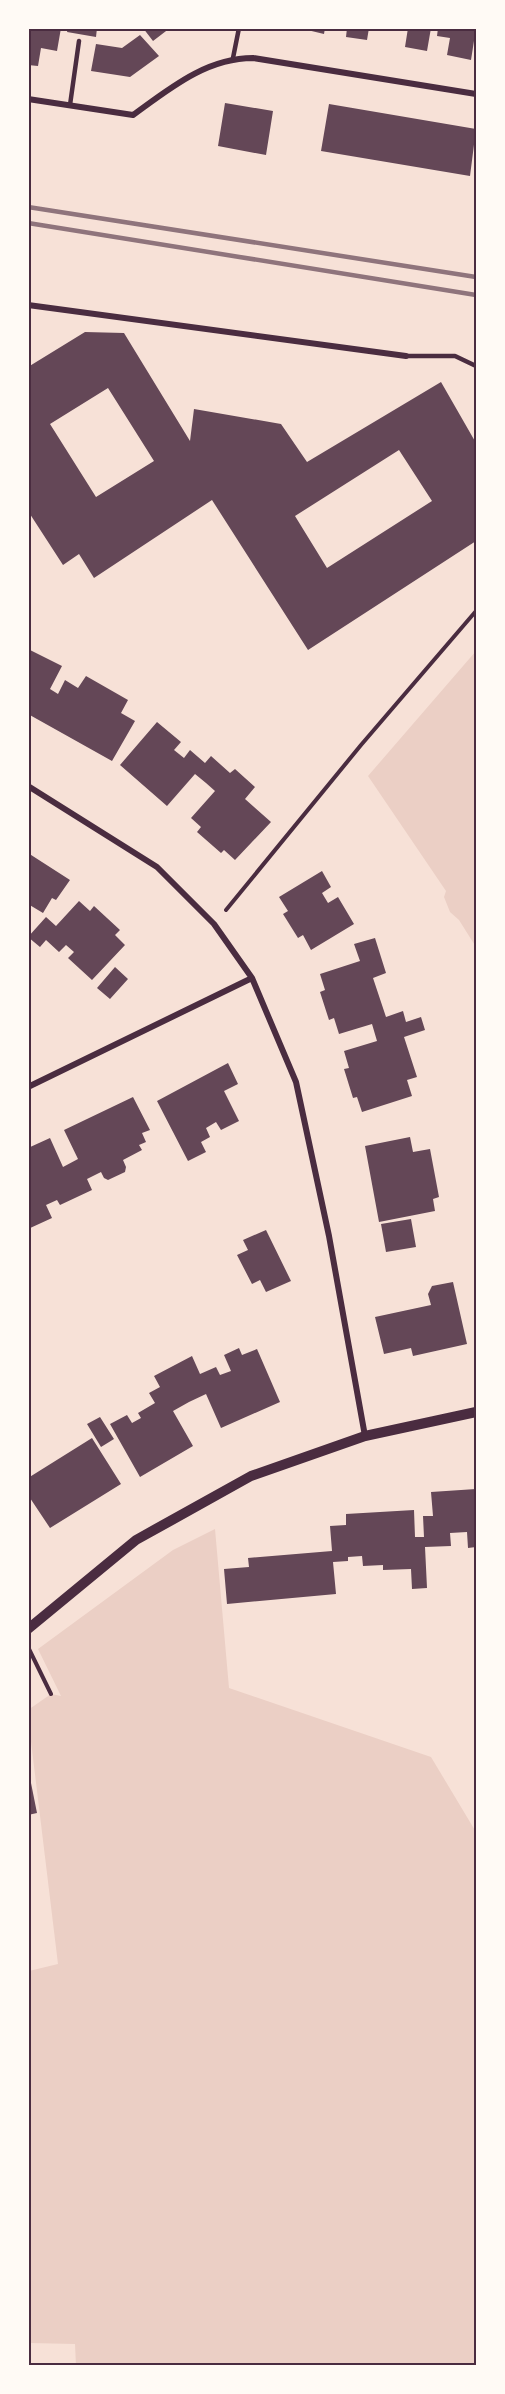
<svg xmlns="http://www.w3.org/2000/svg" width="505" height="2394" font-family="'Golos Text',sans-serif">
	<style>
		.green { fill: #ebcfc5 }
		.building { fill: #644757; fill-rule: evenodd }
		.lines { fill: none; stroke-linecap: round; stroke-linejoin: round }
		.path { stroke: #4a2c40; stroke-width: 4 }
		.service { stroke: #4a2c40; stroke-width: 4.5 }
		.minor { stroke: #4a2c40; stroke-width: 6 }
		.tertiary { stroke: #4a2c40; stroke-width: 10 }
		.rail { stroke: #8f747c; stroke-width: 4.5 }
		.neatline { fill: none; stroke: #4a2c40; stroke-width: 2 }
	</style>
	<rect width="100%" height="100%" fill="#f7e1d7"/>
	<!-- green -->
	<path class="green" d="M476 651V947L459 920 450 912 444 897 446 891 368 776Z
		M215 1529 229 1688 431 1757 476 1832V2365L76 2366 75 2344 29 2343V1971L58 1964 29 1725 28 1710 51 1694 61 1696 38 1649 173 1550Z"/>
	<!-- building -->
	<path class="building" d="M28 28H61L57 51 41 48 38 66 28 65Z
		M68 28H97L96 37 67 32Z
		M143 28H170L153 41Z
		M299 28H325L324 34Z
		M347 28H369L367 40 346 37Z
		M408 28H431L427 51 405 47Z
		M438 28H476L471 60 447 55 450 38 437 36Z
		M140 35 159 56 130 77 91 71 96 44 122 48Z
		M225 103 273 111 266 155 218 146Z
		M329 104 476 129 470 176 321 151Z
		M85 332 124 333 190 441 194 409 281 424 307 462 441 382 476 443V541L308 650 212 500 94 578 79 554 63 565 28 511V367ZM108 388 154 461 96 497 50 424ZM399 450 432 501 327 568 295 516Z
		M28 649 62 666 50 689 58 694 65 680 78 688 86 676 128 700 121 713 135 721 112 761 28 714Z
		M157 722 181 742 174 750 184 758 190 750 205 763 211 756 230 773 235 769 255 787 245 799 271 822 235 860 224 850 221 853 197 832 201 827 191 818 215 791 206 783 195 774 167 806 120 765Z
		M28 853 70 880 56 900 52 898 43 913 28 904Z
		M322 871 331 887 322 893 328 903 338 897 354 924 311 950 303 935 298 938 283 914 288 911 279 897Z
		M79 901 90 911 94 906 120 930 115 935 125 945 92 980 68 958 74 952 66 945 59 952 46 940 40 947 28 937 46 917 56 926Z
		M375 938 386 973 373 978 386 1017 403 1011 406 1022 421 1017 425 1030 404 1037 417 1077 407 1080 412 1096 362 1112 357 1097 353 1098 344 1069 349 1068 344 1051 377 1041 372 1024 339 1034 334 1018 329 1020 320 992 325 990 320 974 360 961 354 944Z
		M115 967 128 979 110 999 97 988Z
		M228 1063 238 1084 224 1091 239 1121 221 1130 216 1122 206 1128 210 1137 201 1142 206 1152 188 1161 157 1101Z
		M133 1097 150 1130 142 1133 146 1142 139 1145 142 1150 123 1160 126 1167 125 1172 108 1180 104 1178 101 1172 87 1179 92 1190 60 1205 57 1200 46 1205 52 1218 28 1229V1148L50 1138 63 1167 78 1159 64 1130Z
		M410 1137 413 1152 430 1149 439 1197 433 1199 435 1211 379 1222 365 1146Z
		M411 1219 416 1247 386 1252 381 1224Z
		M266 1230 291 1281 266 1292 260 1280 252 1284 237 1255 248 1250 243 1240Z
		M453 1282 467 1344 413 1356 411 1348 384 1354 375 1317 431 1305 428 1294 432 1286Z
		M239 1348 242 1355 257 1349 280 1402 221 1428 206 1394 189 1402 173 1411 193 1446 140 1477 110 1424 127 1415 132 1423 141 1418 138 1413 155 1403 149 1393 160 1387 154 1376 192 1356 200 1374 216 1367 220 1375 231 1371 224 1355Z
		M100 1417 114 1439 101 1447 87 1424Z
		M92 1438 121 1484 50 1528 28 1495V1478Z
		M476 1489V1547L468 1548 467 1532 450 1533 451 1546 425 1547 427 1588 412 1589 411 1569 383 1570V1565L363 1566 362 1556 348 1557V1561L333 1562 336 1594 227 1604 224 1569 249 1567 248 1558 332 1551 330 1526 346 1525V1514L414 1510 415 1537H424L423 1516H433L431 1492Z
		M28 1768 37 1813 28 1815Z"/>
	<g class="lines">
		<!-- path -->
		<path class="path" d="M226 910 361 745 476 611
			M29 1649 51 1694"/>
		<!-- service -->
		<path class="service" d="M233 58 239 28
			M70 105 79 41
			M406 356H455L476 366"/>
		<!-- minor -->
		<path class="minor" d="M28 99 133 115C169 89 206 58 253 58L476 94
			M28 305 406 356
			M28 786 157 867 214 924 252 978 296 1082 329 1236 365 1436
			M28 1087 252 978"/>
		<!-- tertiary -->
		<path class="tertiary" d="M28 1629 136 1540 251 1476 365 1436 476 1412"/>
		<!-- rail -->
		<path class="rail" d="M28 207 476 277
			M28 223 476 295"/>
	</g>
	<!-- border -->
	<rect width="505" height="2394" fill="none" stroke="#fffaf5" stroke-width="60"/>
	<rect x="30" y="30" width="445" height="2334" class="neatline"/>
</svg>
